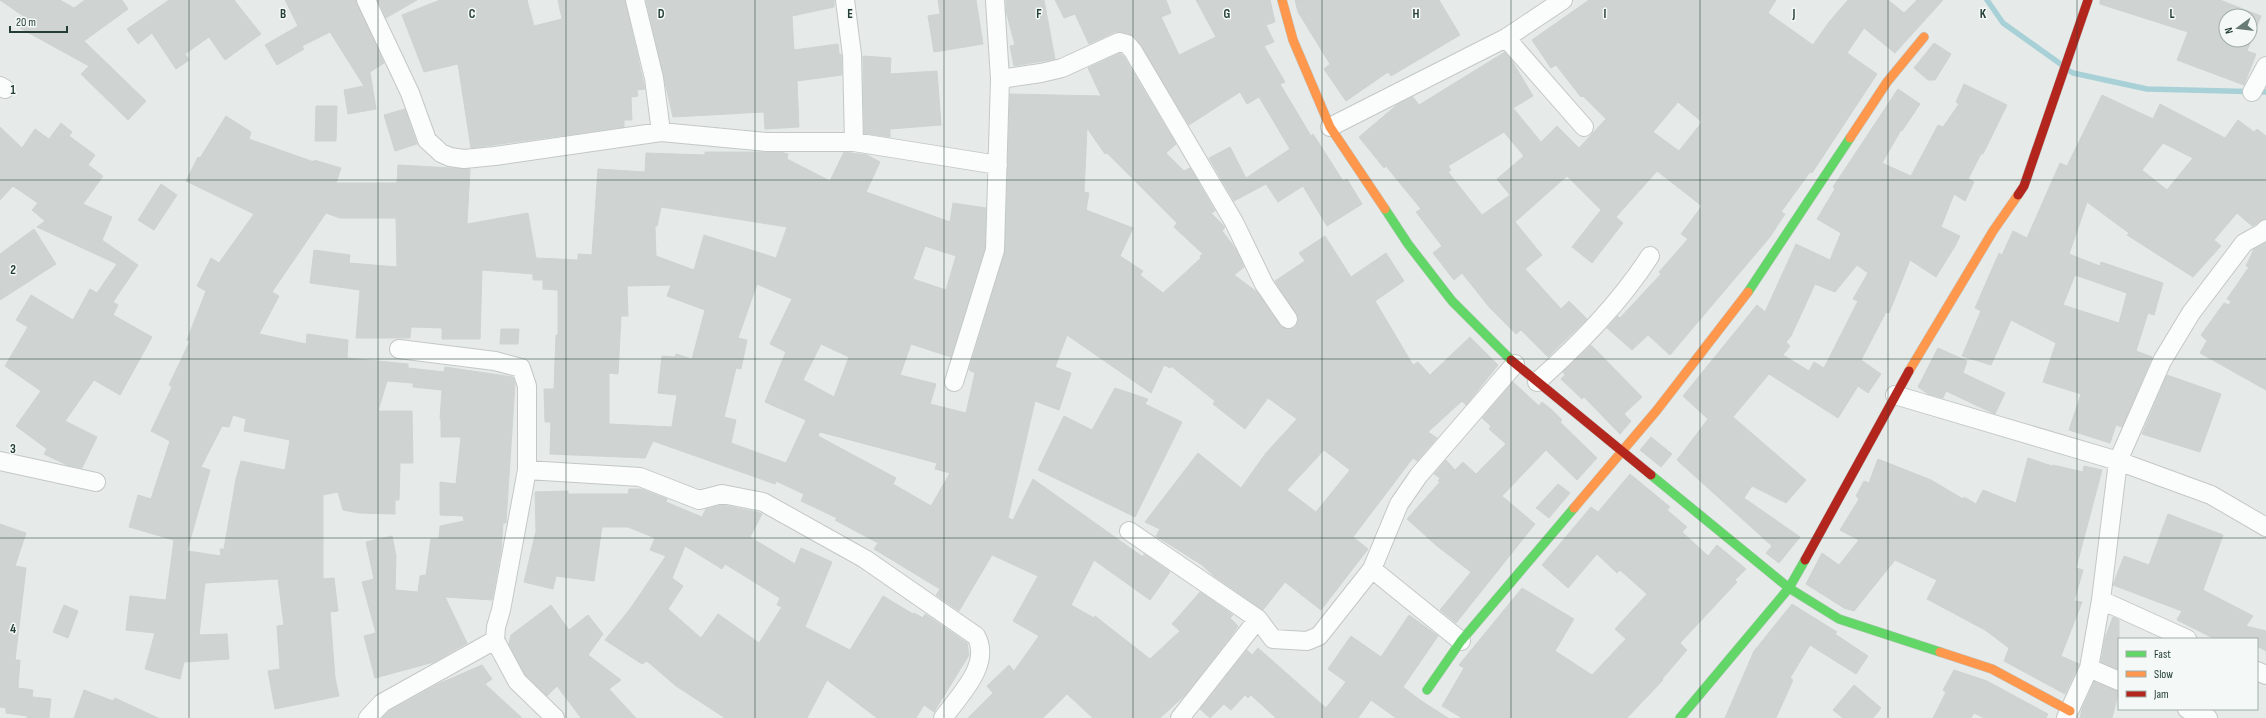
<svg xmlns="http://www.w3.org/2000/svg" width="2266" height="718" font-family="'Sofia Sans Condensed',sans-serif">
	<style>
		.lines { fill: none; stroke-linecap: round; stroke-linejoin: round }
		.stream { stroke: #a8d0d7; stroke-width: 5.5 }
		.building { fill: #cfd3d2; stroke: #ced4d2; fill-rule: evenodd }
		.street-casing { stroke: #c3c8c6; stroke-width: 20 }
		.fast-casing { stroke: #c1c8c6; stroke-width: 10 }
		.slow-casing { stroke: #c1c8c6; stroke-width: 10 }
		.jam-casing { stroke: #c1c8c6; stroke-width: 10 }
		.street { stroke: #fbfcfc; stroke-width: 18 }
		.fast { stroke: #63d668; stroke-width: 9 }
		.slow { stroke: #ff974d; stroke-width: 9 }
		.jam { stroke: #b3261e; stroke-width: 9 }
		.grid { fill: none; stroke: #243e37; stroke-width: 1; stroke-opacity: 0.55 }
		.grid-label { font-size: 13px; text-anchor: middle; font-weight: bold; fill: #243e37; stroke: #f4f9f7; stroke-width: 3; stroke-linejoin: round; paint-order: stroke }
	</style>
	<rect width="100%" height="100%" fill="#e6ebe9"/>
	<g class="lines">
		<!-- stream -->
		<path class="stream" d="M1987 0 2003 23 2062 65
			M2068 70 2073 73 2147 89 2266 92"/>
	</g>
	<!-- building -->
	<path class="building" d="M0 0H60L74 8 85 0H122L128 9 84 41 146 101 128 120 81 74 89 66 20 28 26 18Z
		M169 0H234L261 34 225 60 209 37 185 54 189 60 176 69 152 33 138 44 127 29Z
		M285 0H356L384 63 370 72 376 109 348 114 344 90 364 86 330 32 302 46 304 49 277 65 265 45 298 26Z
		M378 0H417L386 18Z
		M440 0H527L534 26 562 19 558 0H625L645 89 637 90 638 96 631 97 632 120H624V127L471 148 458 64 424 72 402 15Z
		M646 0H834V7L792 16 794 50 838 44 839 54H841L842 75 797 81 799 127 765 129 764 112 673 117Z
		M938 0H976L983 44 934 52 928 16 940 14Z
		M1006 0H1044L1055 59 1014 66 1010 46 1015 45 1006 11Z
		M1055 0H1166L1171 13 1161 17 1179 55 1216 37 1196 0H1270L1275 22 1266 25 1274 42 1264 46 1285 82 1280 84 1311 136 1313 134 1343 181 1347 179 1362 204 1327 226 1303 186 1278 202 1266 184 1234 201 1209 158 1230 147 1246 178 1290 149 1259 97 1247 104 1240 92 1189 125 1135 37 1122 32H1115L1089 44 1075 14 1064 18Z
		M1295 0H1439L1460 35 1391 76 1388 72 1346 101 1324 69 1330 64 1298 12Z
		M1589 0H1776L1768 13 1813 45 1829 22 1848 0H1888L1904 13 1917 0H1943L1895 53 1864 28 1847 53 1877 74 1812 173 1810 172 1781 212 1785 214 1770 237 1670 355 1648 335 1632 350 1607 328 1618 316 1620 318 1661 274 1659 272 1688 239 1681 234 1702 206 1657 171 1616 217 1623 223 1592 263 1572 247 1601 210 1567 176 1515 222 1542 255 1525 269 1561 309 1569 301 1587 319 1548 357 1521 330 1516 334 1490 308 1462 273 1454 280 1433 253 1442 246 1416 212 1421 209 1386 166 1384 168 1359 137 1398 104 1413 97 1419 105 1505 52 1512 61 1533 96 1513 108 1541 142 1557 126 1579 148 1606 119 1583 96 1581 97 1556 65 1551 68 1532 40ZM1678 102 1702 122 1679 151 1653 132ZM1504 132 1524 156 1497 179 1510 195 1482 215 1448 172 1451 170 1448 166Z
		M2100 0H2220L2261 16 2247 51 2256 54 2244 85 2177 60 2188 32 2100 4ZM2226 16H2250V40H2226Z
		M1934 43 1951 54 1935 80H1928L1914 68Z
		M1120 53 1124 57 1176 144 1166 153 1184 171 1190 168 1215 211 1211 213 1225 227 1222 231 1236 249 1244 267 1234 275 1257 292 1283 328H1294L1297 324 1298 318 1275 281 1305 261 1299 253 1325 236 1351 277 1386 253 1404 281 1375 301 1413 365 1418 362 1430 375 1470 337 1498 365 1466 405 1462 401 1428 432 1437 438 1417 461 1413 458 1353 537 1368 549 1321 610 1285 582 1263 610 1214 576 1202 565 1156 536 1160 529 1145 522 1198 453 1241 488 1266 453 1297 419 1268 398 1245 429 1213 404 1215 401 1171 366 1170 368 1164 365 1151 393 1067 335 1055 367 1071 373 1059 410 1035 401 1008 518 1013 520 1033 479 1143 557 1144 554 1170 572 1150 600 1094 560 1071 605 1094 618 1095 616 1150 659 1180 631 1172 624 1200 592 1233 615 1230 618 1238 626 1231 636 1185 695 1160 718H1093L1067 694 1043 718H968L993 693 987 686 1009 665 1014 671 1039 636 1013 621 1038 576 992 555 959 611 936 595 940 589 874 549 878 543 835 520 837 518 801 501 804 494 776 481 775 484 653 441 645 458 550 454 551 422H545L544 389H554L556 335H558V290L543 289V280H533V274L482 270 480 339H442V328L411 327 410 338H356L360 290 310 283 314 250 350 255 349 263 397 267 396 218H340L326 213 272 292 279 296 259 334 306 344 307 334 348 340 347 358 408 364V368L444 372 445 367 513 377 515 384 506 523H503L501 551 492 600 445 597 467 643 434 662 375 678 364 636 376 633 362 582 374 579 366 542 392 536 396 556 395 590 418 592 420 576 426 575 431 539H439L440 526 464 521 463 516 440 515V482L456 484 461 437H441V419H440L442 390 413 387V383L387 381 378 411H412L413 463H400L399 500H395V514L359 513 343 510 338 492 323 495V579L334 578 338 611 330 612 335 678 339 696 275 709 268 671 280 669 277 626 284 625 278 579 205 583 199 635 227 634 229 659 184 662 180 679 145 669 155 633 126 630 130 596 166 600 174 540 129 527 138 495 151 499 170 441 151 431 172 387 169 385 190 341 187 340 206 291 197 286 211 258 219 263 254 214 186 181 198 157 200 158 226 116 251 132 249 139 314 162V160L341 168 336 183H397L398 165 470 169 467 224 528 213 536 258 578 260V254L592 255 598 169 645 172 646 153 705 155V152H780L788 154 787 159 830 181 844 152 867 155 880 162 866 192 950 222 953 203 986 208 985 248 951 357 911 344 900 375 936 384 930 404 966 413 975 373 969 370 1005 251 1010 94 1101 96 1088 68ZM1087 128 1105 154 1107 153 1177 223 1174 227 1203 254 1200 256 1201 258 1163 293 1140 275 1143 271 1120 256 1133 228 1086 210 1089 193 1084 192ZM661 207 787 227 776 258 704 235 694 270 656 256 655 226H657ZM925 246 956 256 946 290 913 279ZM757 284 792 299 770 344 786 352 765 402 806 420 786 463 731 443 736 420 724 417 736 368 741 369 747 340 738 338ZM671 285 667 296 705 310 692 359 676 354 675 357 662 356 658 393 677 395 672 427 609 424V373L618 374 621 316H628L627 286ZM821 344 849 357 834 397 803 380ZM233 415 246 419 244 431 290 440 285 470 241 461 236 479 224 549H220L221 556 187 551 210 470 201 467 222 426 229 427ZM820 432 937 463 935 469 950 473 931 506 893 484 896 478 818 436ZM1324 450 1350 470 1316 512 1287 490Z
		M863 56 891 58 890 74 937 71 941 125 890 129V137L864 133Z
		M1964 84 2007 105 1983 154H1981L1968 179 1974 182 1965 201 1954 194 1941 227 1960 236 1955 246 1936 277 1910 260 1889 313 1886 312 1861 360 1881 374 1868 393 1858 386 1838 418 1769 374 1733 417 1806 480 1786 503 1752 486 1744 498 1800 537 1779 563 1766 553 1772 546 1677 460 1708 419 1683 396 1757 305 1765 312 1796 244 1830 260 1841 233 1817 219 1835 189 1833 187 1898 89 1920 104 1902 131 1901 130 1882 163 1911 176 1938 125 1943 127 1959 104 1956 102ZM1857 265 1868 273 1853 299 1858 301 1824 368 1814 362 1809 371 1783 355 1790 346 1786 342 1791 336 1815 284 1835 292Z
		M2102 95 2153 119 2160 104 2225 138 2238 120 2254 132 2257 129 2266 136V219L2252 226 2237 213 2214 240 2221 246 2193 277 2127 235 2129 233 2087 202 2069 254 2100 266 2101 262 2163 283 2154 315 2148 313 2136 351 2152 357 2122 427 2116 425 2110 443 2069 430 2081 394 2043 382 2056 343 2011 320 1991 365 1962 356 1981 311 1975 308 1999 253 2002 255 2013 231 2027 238 2060 163 2067 166ZM2163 143 2193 158 2167 190 2142 170ZM2075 275 2127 293 2119 323 2063 305Z
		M316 106H337L336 141H315Z
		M405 109 417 144 395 151 384 115Z
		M61 123 72 132 69 136 95 155 88 165 103 176 83 204 112 217 102 240 138 265 113 302 118 305 113 315 152 337 120 395 94 380 65 421 97 437 82 468 67 465 44 454 47 449 16 426 41 391 5 366 28 327 16 320 31 295 73 320 90 289 97 293 117 264 37 227 45 221 32 210 38 203 13 186 0 200V127L22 148 35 129 49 139Z
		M161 184 177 195 154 230 138 220Z
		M34 229 56 264 0 300V254Z
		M2266 243V390L2200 353 2207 341 2201 335 2224 303 2229 305 2231 301 2227 299 2249 267 2246 266 2254 249Z
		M501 329H519L518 344H500Z
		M1591 345 1642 397 1624 414 1631 421 1620 434 1584 397 1582 399 1561 379 1565 375 1563 372Z
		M1938 348 1967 361 1963 373 2005 393 1995 414 1946 391 1943 398 1928 394 1918 387Z
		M2167 375 2221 394 2200 452 2142 434Z
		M1513 382 1539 406 1542 402 1552 410 1562 420 1560 422 1597 458 1577 480 1546 450 1502 496 1535 524 1456 623 1440 610 1471 572 1437 546 1407 519 1440 482 1438 481 1440 478 1434 474 1446 460 1455 470 1463 462 1476 474 1506 444 1489 429 1491 426 1482 418Z
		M1115 388 1148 399 1145 404 1182 422 1135 517 1038 470 1064 416 1092 430Z
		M1651 437 1672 454 1661 467 1640 450Z
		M2028 458 2052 466 2053 465 2083 472 2084 466 2102 470 2076 568 2083 570 2074 601 2082 602 2061 656 2079 664 2065 694 2004 661 2009 648 1985 630 1927 599 1937 580 1895 560 1854 611 1844 608 1806 584 1822 553 1839 565 1859 540 1840 530 1859 499 1856 496 1864 481 1869 483 1878 459 1931 480 1963 499 1964 497 1976 504 1983 490 2016 503Z
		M1630 474 1670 507 1667 510 1687 527 1682 532 1708 556 1717 545 1746 569 1735 580 1737 582 1680 643 1687 650 1662 679 1663 680 1627 718H1462L1442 706 1464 668 1459 665 1522 588 1574 619 1555 651 1592 675 1626 639 1615 629 1647 594 1620 570 1617 573 1597 554 1568 588 1542 565 1591 507 1598 512Z
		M1558 484 1570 493 1549 518 1536 508Z
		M629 489H641L667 499 666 502 702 517 706 509 722 505 757 512 762 514 750 537 795 564 801 548 832 562 805 627 850 650 883 596 913 614 914 613 923 618 925 614 967 643 969 655 934 712 924 705 916 718H877L827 680 807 718H725L676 686 647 661 642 664 605 640 630 609 666 556 650 550 655 538 628 527H602L594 581 556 576 553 589 524 582 536 531 535 492 568 491V494H628ZM685 546 722 569 725 564 780 598 777 605 782 607 759 643 718 614 701 638 668 609 683 586 672 578Z
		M2168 514 2223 535 2203 590 2253 616 2246 626 2266 631V651L2257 646V639H2215L2177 620 2182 611 2113 585 2124 556 2149 565Z
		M0 524 26 533 15 566 26 568 15 660H20L18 688 33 690 32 697 51 699 49 718H27V716L6 713V708L0 707Z
		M1792 604 1837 632 1835 634 1868 656 1856 674 1810 645 1790 678 1793 680 1776 718H1725L1754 651Z
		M64 605 78 611 68 638 53 632Z
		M551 605 569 630 588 615 603 634 588 655 621 680 609 689 636 718H581L557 686 547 696 525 675 509 644 511 635Z
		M1409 615 1438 636 1403 687 1420 700 1448 718H1396L1371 700 1358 718H1276L1251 695 1248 698 1245 695 1231 710 1224 704 1210 718 1200 709 1247 650 1252 655 1258 648 1326 708 1346 682 1328 669 1351 636 1381 657Z
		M2113 617 2119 620V670L2101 662 2105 638Z
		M482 665 492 679 485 684 522 718H382L389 711 438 684Z
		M1954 670 1987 681 2048 714 2046 718H1984L1974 713 1971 718H1933L1946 692 1943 690Z
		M2094 682 2119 691 2112 718H2080L2082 709Z
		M1854 685 1881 708 1873 718H1843L1833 710Z
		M84 690 113 701 115 698 158 718H74Z"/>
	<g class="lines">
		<defs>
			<path id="street" d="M366 0 410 93 427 140 441 153 450 157 464 159 495 156 661 132 766 142H854L998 165
				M635 0 654 78 661 132
				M845 0 852 55 854 142
				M1506 38 1584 127
				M1000 79 1041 73 1062 68 1119 42 1127 44 1133 51 1234 222 1264 284 1288 319
				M0 86 5 89
				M2252 92 2266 66
				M1330 127 1506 38 1563 0
				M399 349 495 361 521 368 527 386V470L501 610 496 627 495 640 517 681 555 718
				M954 382 995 250 1000 79 995 0
				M1537 382C1579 344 1619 304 1650 256
				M1895 395 2118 461 2211 495 2266 527
				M0 461 96 482
				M527 470 640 477 699 500 722 494 763 502 865 559 976 636C992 664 959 696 943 718
				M1129 531 1258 619 1273 639 1307 641 1319 636 1372 569 1399 504 1419 475 1515 364
				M1372 569 1461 641
				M2101 600 2187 639
				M2089 668 2119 681
				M2257 671 2266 675
				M2187 709 2208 718
				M368 718 382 703 495 640
				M1180 718 1258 619
				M2066 718 2089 668 2101 600 2118 461 2162 361 2191 313 2244 243 2262 233 2266 229"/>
			<path id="fast" d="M1385 209 1408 244 1452 301 1511 360
				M1748 292 1850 138
				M1651 475 1789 588 1839 619 1940 652
				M1427 690 1461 641 1574 508
				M1680 718 1789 588 1805 560"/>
			<path id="slow" d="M1282 0 1293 40 1330 127 1385 209
				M1850 138 1887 82 1924 37
				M1909 371 1993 231 2018 195
				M1574 508 1657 410 1748 292
				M1940 652 1992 669 2070 711"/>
			<path id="jam" d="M2018 195 2024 186 2088 0
				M1511 360 1651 475
				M1805 560 1909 371"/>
		</defs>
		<!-- street casing -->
		<use href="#street" class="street-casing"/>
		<!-- fast casing -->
		<use href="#fast" class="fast-casing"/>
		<!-- slow casing -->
		<use href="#slow" class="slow-casing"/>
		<!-- jam casing -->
		<use href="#jam" class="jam-casing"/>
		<!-- street -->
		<use href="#street" class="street"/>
		<!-- fast -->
		<use href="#fast" class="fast"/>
		<!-- slow -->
		<use href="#slow" class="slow"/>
		<!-- jam -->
		<use href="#jam" class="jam"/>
	</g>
	<!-- grid -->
	<path class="grid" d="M189 0V718M378 0V718M566 0V718M755 0V718M944 0V718M1133 0V718M1322 0V718M1511 0V718M1700 0V718M1888 0V718M2077 0V718M0 180H2266M0 359H2266M0 538H2266"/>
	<g class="grid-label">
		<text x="283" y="18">B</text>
		<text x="472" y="18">C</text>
		<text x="661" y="18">D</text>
		<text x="850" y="18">E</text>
		<text x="1039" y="18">F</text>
		<text x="1227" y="18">G</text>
		<text x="1416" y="18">H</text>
		<text x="1605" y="18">I</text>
		<text x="1794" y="18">J</text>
		<text x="1983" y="18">K</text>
		<text x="2172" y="18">L</text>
		<text x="13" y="94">1</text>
		<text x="13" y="274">2</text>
		<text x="13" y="453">3</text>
		<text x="13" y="633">4</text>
	</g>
	<!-- legend -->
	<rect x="2118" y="638" width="140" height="72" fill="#f4f9f7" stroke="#a1aeaa"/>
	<rect x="2126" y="651" width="20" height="6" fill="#63d668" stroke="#a1aeaa"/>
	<text x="2154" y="658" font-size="12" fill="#243e37">Fast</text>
	<rect x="2126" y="671" width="20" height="6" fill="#ff974d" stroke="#a1aeaa"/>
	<text x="2154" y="678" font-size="12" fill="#243e37">Slow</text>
	<rect x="2126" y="691" width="20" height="6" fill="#b3261e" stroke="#a1aeaa"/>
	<text x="2154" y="698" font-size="12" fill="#243e37">Jam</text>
	<!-- north arrow -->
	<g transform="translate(2238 28) rotate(255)"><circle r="19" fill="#f4f9f7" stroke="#a1aeaa"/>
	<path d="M0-3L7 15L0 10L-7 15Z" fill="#687b75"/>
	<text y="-6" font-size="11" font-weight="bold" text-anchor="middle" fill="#243e37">N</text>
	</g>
	<!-- scale -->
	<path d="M10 26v6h57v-6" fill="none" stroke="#243e37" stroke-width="2"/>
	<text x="16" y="26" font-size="12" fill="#243e37" stroke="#f4f9f7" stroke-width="3" paint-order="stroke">20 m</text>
</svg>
